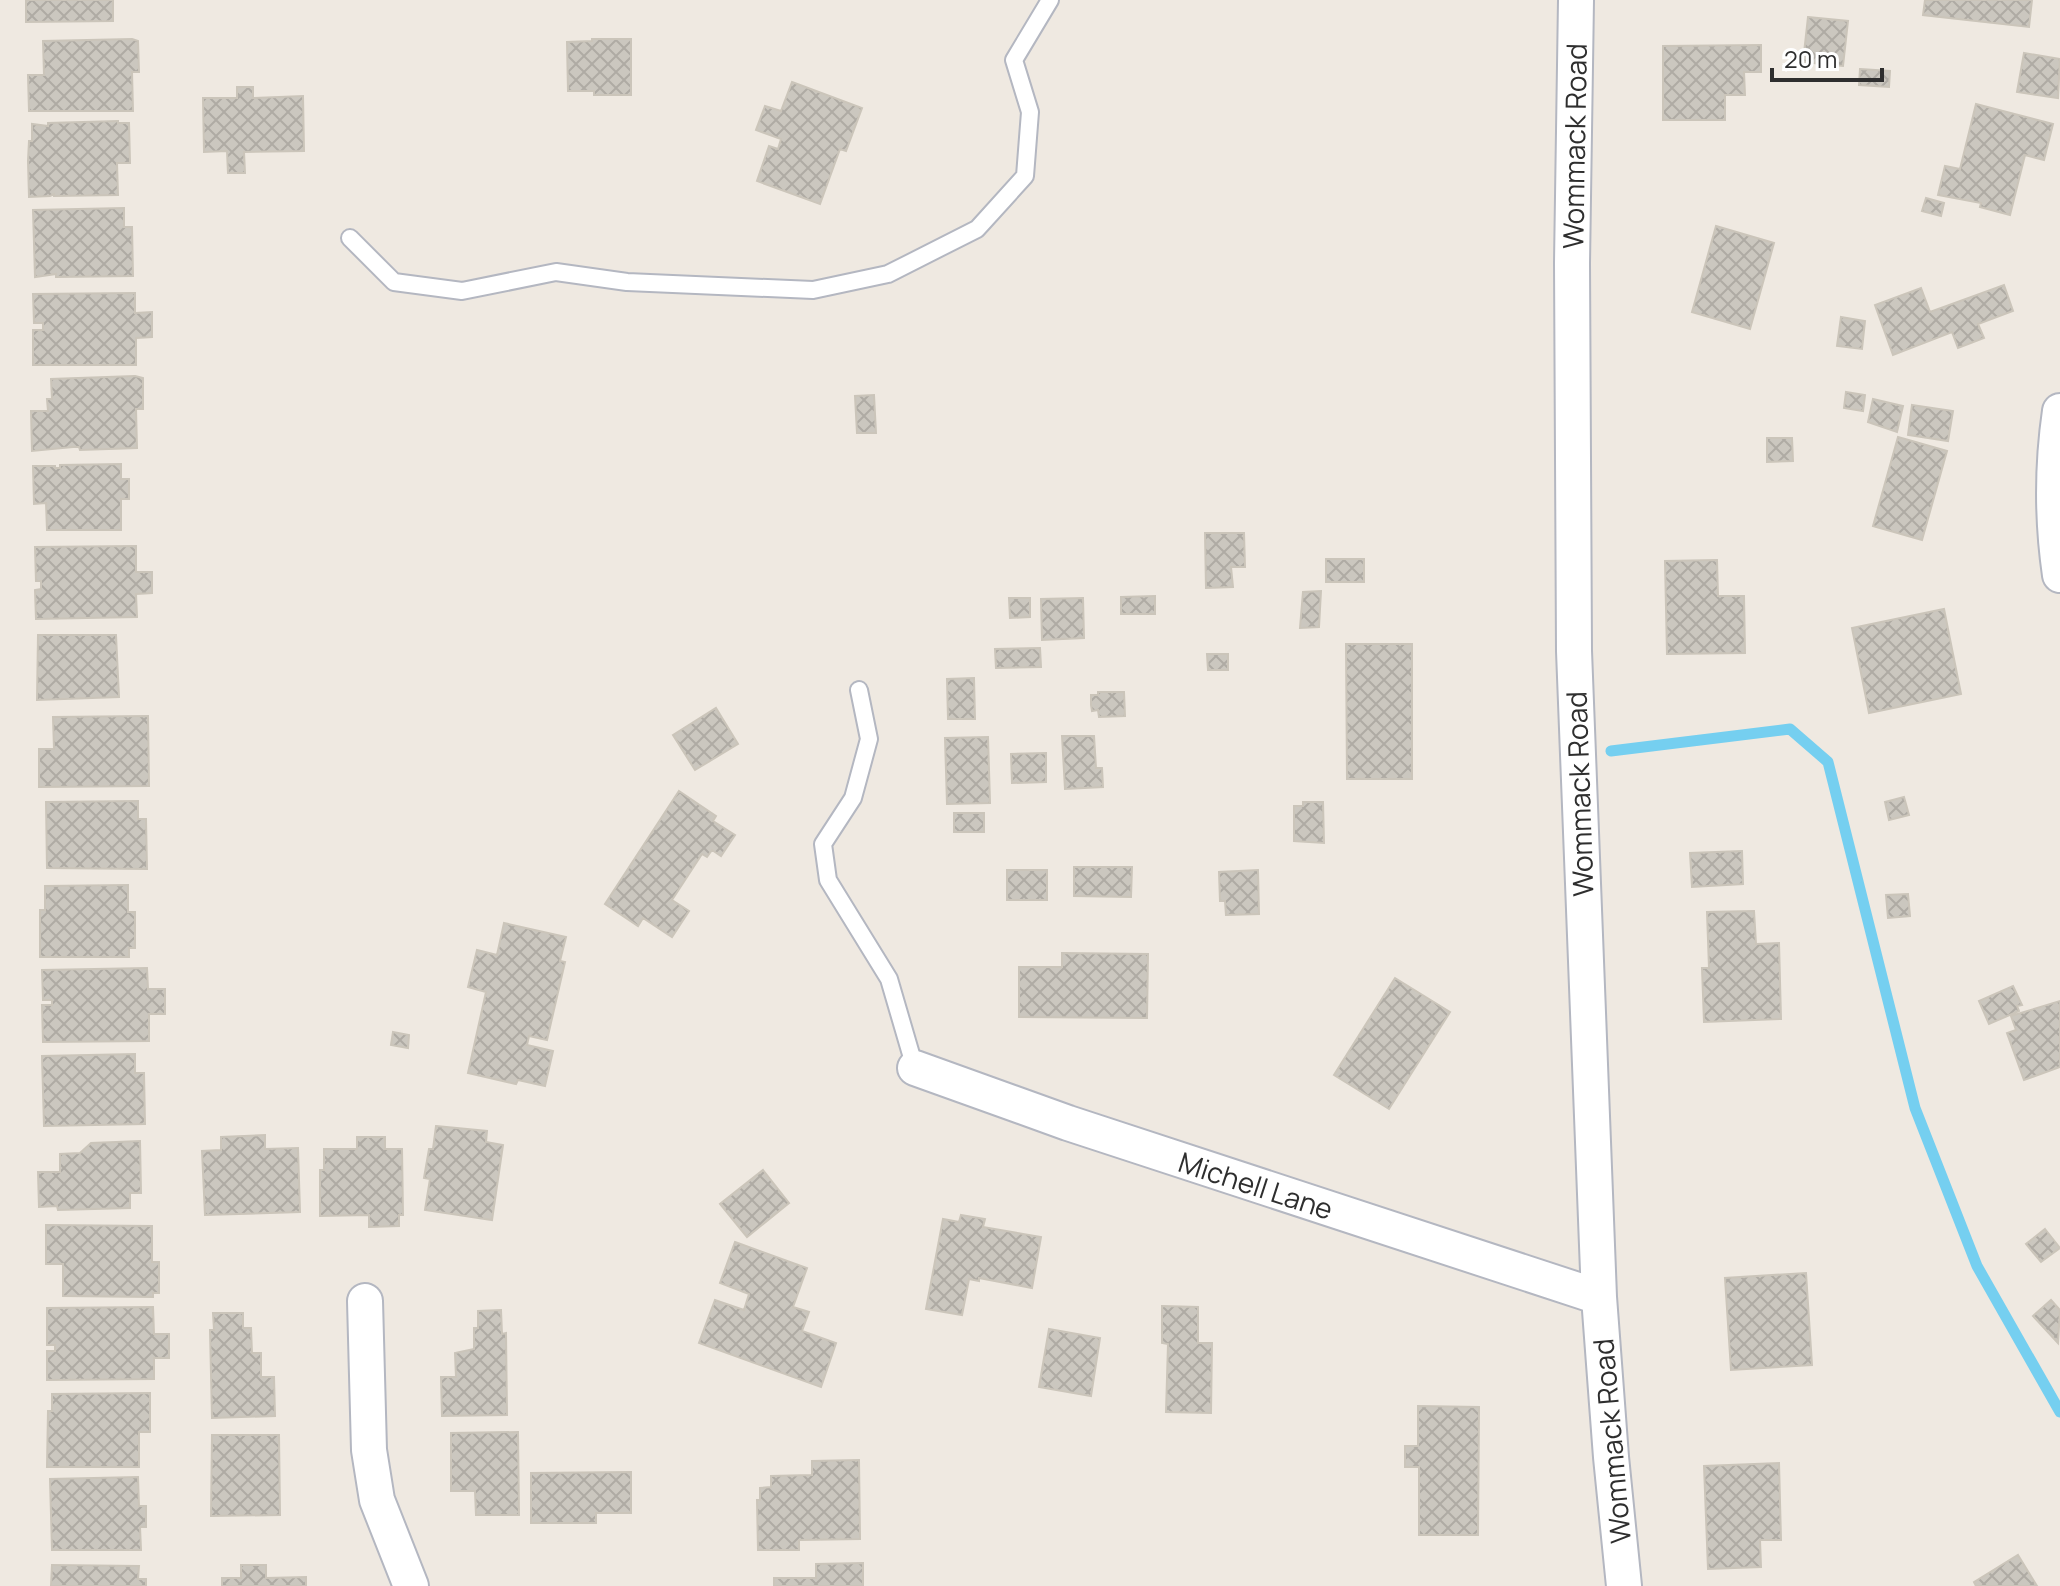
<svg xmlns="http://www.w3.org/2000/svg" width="2060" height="1586" font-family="Manrope,sans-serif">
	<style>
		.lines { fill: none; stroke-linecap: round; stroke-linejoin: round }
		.stream { stroke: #75cff0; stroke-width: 11 }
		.building { fill: url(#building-cross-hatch); stroke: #cbc5ba; stroke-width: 2 }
		.service-casing { stroke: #b4b7c1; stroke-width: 20 }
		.minor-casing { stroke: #b4b7c1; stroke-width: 38 }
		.service { stroke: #fff; stroke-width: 16 }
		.minor { stroke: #fff; stroke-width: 34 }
		.labels { text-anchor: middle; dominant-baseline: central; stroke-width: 8; stroke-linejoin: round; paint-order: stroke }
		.street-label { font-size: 28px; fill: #2e2e2e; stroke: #fff }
	</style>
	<defs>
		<pattern id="building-cross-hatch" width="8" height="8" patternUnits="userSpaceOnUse" patternTransform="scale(2)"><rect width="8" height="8" fill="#cbc7bf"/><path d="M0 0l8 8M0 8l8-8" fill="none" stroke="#afaba4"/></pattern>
	</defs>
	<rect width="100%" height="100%" fill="#efe9e1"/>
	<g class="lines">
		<!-- stream -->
		<path class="stream" d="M1611 751 1790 729 1828 762 1915 1108 1977 1266 2060 1412"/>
	</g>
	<!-- building -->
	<path class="building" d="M26 0H113V21L26 22Z
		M1925 0H2032L2029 27 1923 15Z
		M1808 17 1848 21 1843 66 1803 62Z
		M132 39 138 41 139 72H132L133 111H29L28 75H44L43 41Z
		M592 39H631V95H594V91H568L567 42 592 41Z
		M1761 45V72H1744L1745 95H1725V120H1663V46Z
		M2024 53 2060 59 2058 98 2017 92Z
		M1860 69 1890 71 1889 87 1859 85Z
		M792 82 862 108 846 151 840 149 820 204 757 181 769 146 778 149 781 139 756 130 765 106 781 111Z
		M237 87H253V98L303 96 304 151 244 152 245 173H228L227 151 204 152 203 98H237Z
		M1976 104 2053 124 2044 160 2025 155 2010 215 1980 207 1981 203 1938 195 1945 166 1960 169Z
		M118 121V123H129L130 163H117L118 195 54 196V194L50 196 29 197 28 161 29 141H32V124L48 126V123Z
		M1926 198 1944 203 1941 216 1922 211Z
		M124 208V227H132L133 276 56 277V274L35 277 33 210Z
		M1716 226 1774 243 1750 329 1692 312Z
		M2004 285 2013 311 1978 324 1984 338 1958 348 1952 332 1893 355 1875 305 1921 288 1930 312Z
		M135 293V313L152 312V337L136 338V365H33V330H43V323H34L33 294Z
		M1841 317 1865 321 1862 349 1837 346Z
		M135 376 143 378V409H136L137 448 80 450 79 447H73L32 451 31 411H48L47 399H52L51 379Z
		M1846 392 1865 395 1863 411 1844 408Z
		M874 395 876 433H857L855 396Z
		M1873 399 1903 406 1897 432 1868 422Z
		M1912 405 1953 411 1948 441 1908 435Z
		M1898 437 1947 451 1922 540 1873 526Z
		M1767 438H1792L1793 461 1767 462Z
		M121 464V479H129V499H121V530H47L46 503 34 504 33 466H55V468H60V465Z
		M1205 533H1244L1245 567H1231L1233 587 1206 588Z
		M136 546V572H152V593L136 594 137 617 36 619 35 590 41 589V581H36L35 547Z
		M1326 559H1364V582H1326Z
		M1717 560 1718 596H1744L1745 653 1667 654 1665 561Z
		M1321 591 1319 627 1300 628 1303 592Z
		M1155 596V614H1121V597Z
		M1009 598H1030V617L1010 618Z
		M1083 598 1084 638 1042 640 1041 599Z
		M1944 609 1961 694 1869 713 1852 628Z
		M38 635H116L119 697 37 700Z
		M1346 644H1412V779H1347Z
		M1040 648 1041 667 996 668 995 649Z
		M1207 654H1228V670H1208Z
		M974 678 975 719H948L947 679Z
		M1098 692H1124L1125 716 1099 717 1098 710 1092 711 1091 705V695H1098Z
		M716 708 738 744 695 770 673 735Z
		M148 716 149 786 39 787V749H54L53 717Z
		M1062 736H1094L1096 768H1102L1103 787 1065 789Z
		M988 737 990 803 947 804 945 738Z
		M1046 753V782L1012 783 1011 754Z
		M679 791 716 816 713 821 735 835 721 856 712 850 707 857 702 854 672 900 689 911 672 937 643 918 638 926 605 904Z
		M1904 797 1909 815 1889 820 1885 802Z
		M138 801V819H146L147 869 47 868 46 802Z
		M1303 802H1323L1324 843 1294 841V806H1303Z
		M954 813H984V832H954Z
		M1742 851 1743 884 1692 887 1690 853Z
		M1074 867H1132L1131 897 1074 896Z
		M1007 870H1047V900H1007Z
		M1258 870 1259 914 1226 915 1225 901H1220L1219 872Z
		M128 885V912H135V948H129V957H40V910H45V886Z
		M1908 894 1910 916 1888 918 1886 895Z
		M1754 911 1756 944 1779 943 1781 1019 1704 1022 1702 968H1709L1707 912Z
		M504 923 566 937 560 961 565 962 547 1040 529 1036 527 1045 553 1051 545 1086 518 1080 516 1084 468 1073 486 992 468 987 477 950 497 955Z
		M1062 953 1148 954 1147 1018 1019 1017V967H1062Z
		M147 968 148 989H165V1014H149V1041L43 1042 42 1005H52V1000H43L42 970Z
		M1395 978 1450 1012 1389 1109 1334 1075Z
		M2013 986 2022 1005 2017 1006 2019 1011 1989 1024 1979 1001Z
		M2060 1001V1067L2024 1080 2007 1033 2016 1030 2011 1016Z
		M393 1032 409 1035 408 1048 391 1045Z
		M135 1054V1073H144L145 1124 44 1126 42 1056Z
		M436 1126 487 1131 486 1142 503 1145 492 1220 425 1210 430 1179 424 1178 429 1149H433Z
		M265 1135V1149L298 1148 300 1212 205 1215 202 1151 221 1150V1137Z
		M357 1137H385V1149H402L403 1215H399V1226L369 1227V1215L320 1216V1170H324V1149H357Z
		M140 1141 141 1193H130V1208L58 1210 57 1206 39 1207 38 1172H60V1154L80 1153 91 1143Z
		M763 1170 789 1203 747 1237 720 1204Z
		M961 1215 985 1219 983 1227 1041 1237 1032 1288 979 1278V1281L969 1279 962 1315 926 1309 943 1219 959 1222Z
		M46 1225 152 1226V1262H159V1293H153V1297L63 1296V1264H46Z
		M2045 1229 2060 1248 2041 1262 2026 1244Z
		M735 1242 807 1268 793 1307 809 1312 802 1331 836 1343 821 1387 699 1343 715 1300 744 1310 749 1294 720 1283Z
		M1806 1273 1812 1365 1731 1370 1725 1278Z
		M2051 1300 2060 1310 2058 1343 2033 1316Z
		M1162 1306 1198 1307V1343H1212L1211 1413 1166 1412 1168 1344 1162 1343Z
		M153 1307 154 1334H169V1358H154V1379L47 1380V1351H55V1345H47V1308Z
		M501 1310 502 1334 506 1333 507 1415 442 1416 441 1377H456L455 1353 474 1349V1328H478V1311Z
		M213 1313H243V1328H251L252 1353H261V1377H274L275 1416 212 1418 210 1330H214Z
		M1049 1329 1100 1338 1091 1396 1039 1387Z
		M150 1393V1432H139V1467H47L48 1411H52V1394Z
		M1418 1406 1479 1407 1478 1535H1419V1467H1405V1446H1418Z
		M518 1432 519 1515H476L475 1491H451V1433Z
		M212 1435H279L280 1515 211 1516Z
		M859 1460 860 1539 799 1540V1550H758L757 1500H760V1488L771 1487V1476L812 1475V1461Z
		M1779 1463 1781 1540H1760L1761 1567 1708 1569 1704 1466Z
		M631 1472V1513H596V1523H531V1473Z
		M138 1477 139 1506H146V1527H140L141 1550H52L50 1479Z
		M2018 1555 2037 1586H1976L1974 1582Z
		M863 1563V1586H774V1578H816V1564Z
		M52 1565 139 1566 138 1579H146V1586H51Z
		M241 1565H266V1578L306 1577V1586H222V1578H241Z"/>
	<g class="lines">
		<defs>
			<path id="service" d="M350 238 394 282 462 291 556 272 627 282 813 290 888 274 977 229 1025 176 1030 112 1014 60 1050 0
				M859 690 869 739 853 798 823 844 828 880 889 979 915 1068"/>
			<path id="minor" d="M1576 0 1572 263 1574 651 1599 1297 1611 1457 1624 1586
				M2060 411C2052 466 2052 520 2060 575
				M915 1068 1068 1123 1599 1297
				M365 1301 369 1450 377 1500 411 1586"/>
		</defs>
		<!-- service casing -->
		<use href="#service" class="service-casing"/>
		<!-- minor casing -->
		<use href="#minor" class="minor-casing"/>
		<!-- service -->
		<use href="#service" class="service"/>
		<!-- minor -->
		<use href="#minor" class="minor"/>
	</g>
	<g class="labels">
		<!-- street labels -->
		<g class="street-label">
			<text transform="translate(1574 146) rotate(-89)">Wommack Road</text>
			<text transform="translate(1579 794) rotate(-92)">Wommack Road</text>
			<text transform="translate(1256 1185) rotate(18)">Michell Lane</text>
			<text transform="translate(1611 1441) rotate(-95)">Wommack Road</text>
		</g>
	</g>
	<!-- scale -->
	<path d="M1772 68v12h110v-12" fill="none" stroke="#2e2e2e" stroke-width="4"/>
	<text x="1784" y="68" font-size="24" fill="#2e2e2e" stroke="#ffffff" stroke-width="6" paint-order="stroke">20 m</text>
</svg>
